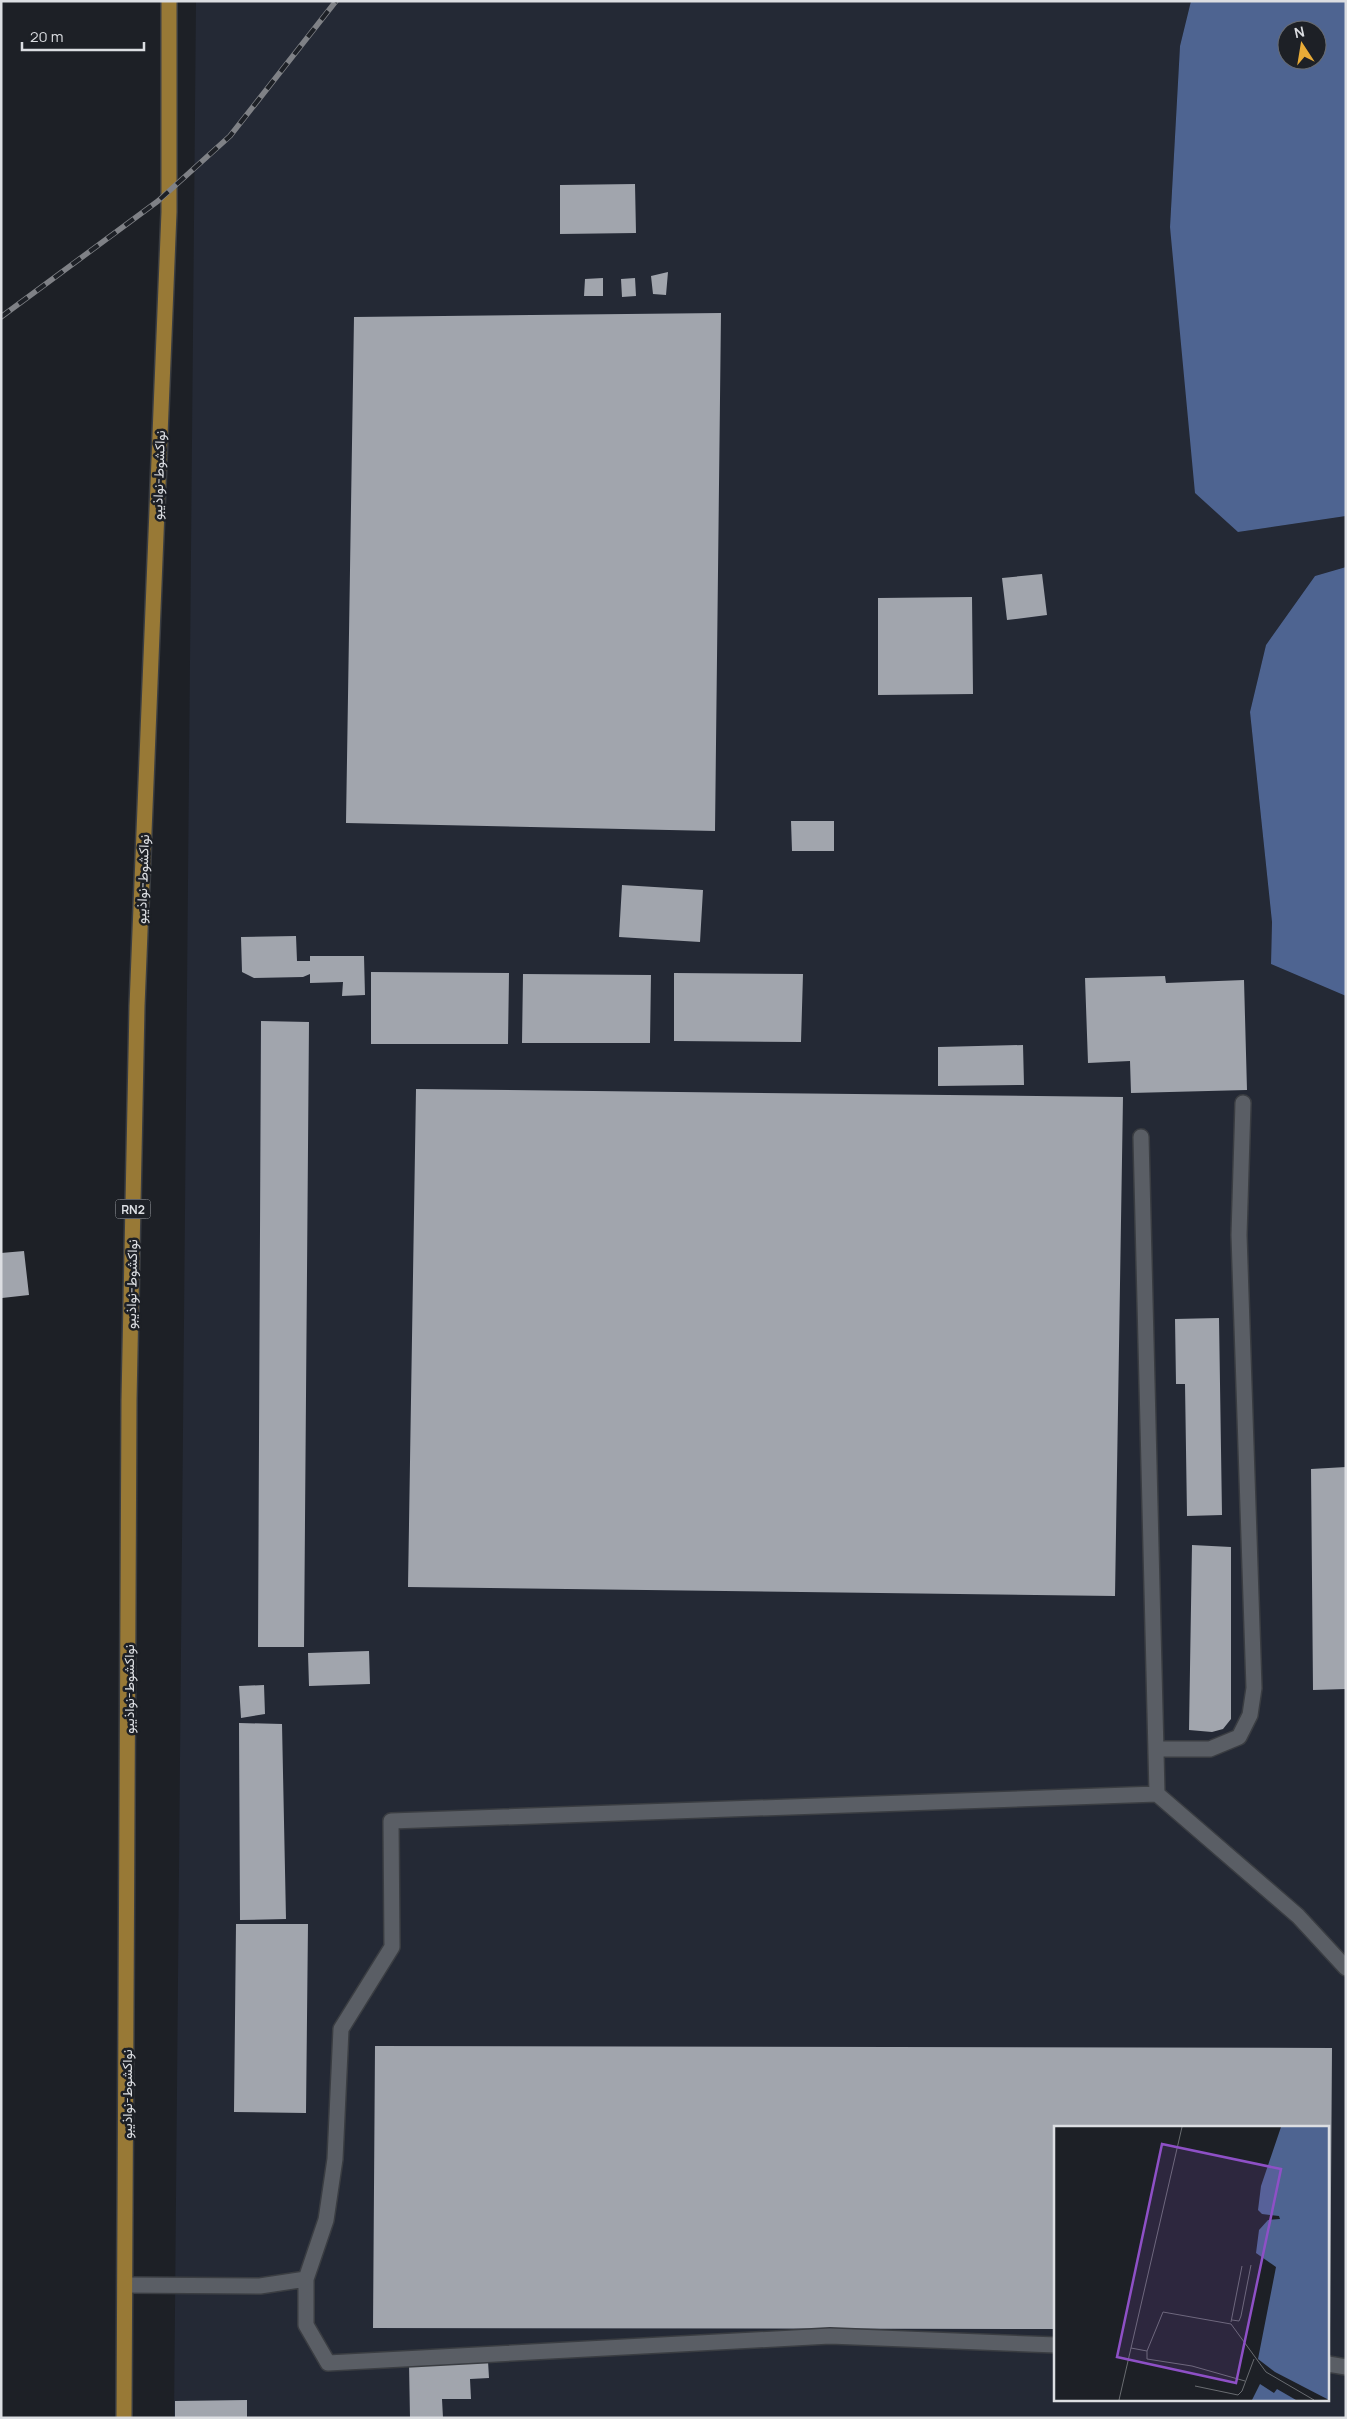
<svg xmlns="http://www.w3.org/2000/svg" width="1347" height="2419" font-family="Manrope,Vazirmatn,sans-serif">
	<style>
		.built { fill: #242935; fill-rule: evenodd }
		.water { fill: #4e6491; fill-rule: evenodd }
		.building { fill: #a1a5ad }
		.lines { fill: none; stroke-linecap: round; stroke-linejoin: round }
		.minor-casing { stroke: #3a3d42; stroke-width: 18 }
		.major-casing { stroke: #3a3d42; stroke-width: 18 }
		.minor { stroke: #5a5e65; stroke-width: 15 }
		.major { stroke: #987936; stroke-width: 15 }
		.rail-casing { stroke: #7f8186; stroke-width: 5.5 }
		.rail { stroke: #1d2026; stroke-width: 4; stroke-dasharray: 11; stroke-linecap: butt }
		.labels { text-anchor: middle; dominant-baseline: central; stroke-width: 5; stroke-linejoin: round; paint-order: stroke }
		.shield { fill: #1d2026; stroke: #a3a5aa; stroke-width: 1 }
		.shield-label { font-size: 12px; font-weight: bold; fill: #dcdee2 }
		.street-label { font-size: 14px; fill: #dcdee2; stroke: #1d2026 }
		.inset-road { fill: none; stroke: #696c71; stroke-width: 1 }
		.view { fill: #8e50c6; fill-opacity: 0.15; stroke: #8e50c6; stroke-width: 2.5 }
		.inset-edge { fill: none; stroke: #dcdee2; stroke-width: 2.5 }
	</style>
	<rect width="100%" height="100%" fill="#1d2026"/>
	<!-- built -->
	<path class="built" d="M196 1H1191L1180 46 1170 227 1238 532 1346 516V567L1315 576 1266 645 1250 712 1272 922 1271 964 1346 996V2418H174ZM1056 2128H1328V2400H1056Z"/>
	<!-- water -->
	<path class="water" d="M1191 1H1346V516L1238 532 1195 493 1170 227 1180 46ZM1287 30H1317V60H1287Z
		M1346 567V996L1271 964 1272 922 1250 712 1266 645 1315 576Z"/>
	<!-- building -->
	<path class="building" d="M635 184 636 233 560 234V185Z
		M668 272 666 295 653 294 651 276Z
		M603 278V296H584L585 279Z
		M635 278 636 296 622 297 621 279Z
		M721 313 715 831 346 823 354 317Z
		M1042 574 1047 615 1007 620 1002 578Z
		M972 597 973 694 878 695V598Z
		M791 821H834V851H792Z
		M622 885 703 890 700 942 619 937Z
		M296 936 297 961H310V956H364L365 995 342 996 343 982 310 983V974L303 977 254 978 242 972 241 937Z
		M371 972 509 973 508 1044H371Z
		M674 973 803 974 801 1042 674 1041Z
		M523 974 651 975 650 1043H522Z
		M1165 976 1166 983 1244 980 1247 1090 1131 1093 1130 1061 1088 1063 1085 978Z
		M261 1021 309 1022 304 1647H258Z
		M1023 1045 1024 1085 938 1086V1047Z
		M416 1089 1123 1097 1115 1596 408 1587Z
		M24 1251 29 1295 2 1298 1 1253Z
		M1219 1318 1222 1515 1187 1516 1185 1384H1176L1175 1319Z
		M1346 1467V1689L1313 1690 1311 1469Z
		M1192 1545 1231 1547V1719L1223 1729 1212 1732 1189 1730Z
		M369 1651 370 1684 309 1686 308 1653Z
		M264 1685 265 1714 241 1718 239 1686Z
		M239 1723 282 1724 286 1919 240 1920Z
		M236 1924H308L306 2113 234 2112Z
		M375 2046 1332 2048 1330 2330H1328V2128H1056V2329L373 2328Z
		M488 2361 489 2378 470 2379 471 2399H442L443 2418H410L409 2363Z
		M247 2400V2418H175V2401Z"/>
	<g class="lines">
		<defs>
			<path id="minor" d="M1141 1137 1157 1794
				M1156 1749H1210L1239 1737 1250 1715 1254 1688 1239 1235 1243 1103
				M306 2279V2325L328 2363 830 2336 1056 2345
				M125 2285 260 2286 306 2279 326 2220 335 2159 341 2029 392 1947 391 1821 1157 1794 1298 1916 1346 1968
				M1328 2364 1346 2367"/>
			<path id="major" d="M124 2418 129 1400 137 1006 169 212V1"/>
		</defs>
		<!-- minor casing -->
		<use href="#minor" class="minor-casing"/>
		<!-- major casing -->
		<use href="#major" class="major-casing"/>
		<!-- minor -->
		<use href="#minor" class="minor"/>
		<!-- major -->
		<use href="#major" class="major"/>
		<defs>
			<path id="rail" d="M1 317 158 201 230 136 336 1"/>
		</defs>
		<!-- rail casing -->
		<use href="#rail" class="rail-casing"/>
		<!-- rail -->
		<use href="#rail" class="rail"/>
	</g>
	<g class="labels">
		<!-- shield labels -->
		<rect class="shield" x="115.5" y="1199.5" width="35" height="19" rx="4"/>
		<g class="shield-label">
			<text x="133" y="1209">RN2</text>
		</g>
		<!-- street labels -->
		<g class="street-label">
			<text transform="translate(158 475) rotate(-88)">نواكشوط-نواذيبو</text>
			<text transform="translate(142 879) rotate(-88)">نواكشوط-نواذيبو</text>
			<text transform="translate(131 1284) rotate(-89)">نواكشوط-نواذيبو</text>
			<text transform="translate(128 1689) rotate(-90)">نواكشوط-نواذيبو</text>
			<text transform="translate(126 2094) rotate(-90)">نواكشوط-نواذيبو</text>
		</g>
	</g>
	<!-- overview -->
	<g transform="translate(1054 2126)">
		<rect width="275" height="275" fill="#1d2026"/>
		<path d="M227 1H275V274L221 246 204 233 222 141 202 127 205 104 214 94 226 93 225 90 208 88 204 84 207 60ZM206 258 220 267 223 263 242 274H198Z" fill="#4e6491"/>
		<path class="inset-road" d="M178 194 185 195 187 190 197 139M177 196 188 140M77 222 93 225 109 186 177 198 212 246 260 274M93 225V233L138 240 191 255M141 260 184 269 188 265 200 233M65 274 128 1"/>
		<path class="view" d="M108 18 227 43 182 257 63 231Z"/>
		<rect width="275" height="275" class="inset-edge"/>
	</g>
	<!-- border -->
	<rect width="1347" height="2419" fill="none" stroke="#dcdee2" stroke-width="5"/>
	<!-- north arrow -->
	<g transform="translate(1302 45) rotate(348)"><circle r="24" fill="#1d2026" stroke="#696c71"/>
	<path d="M0-4L9 19L0 12L-9 19Z" fill="#e8ab37"/>
	<text y="-8" font-size="14" font-weight="bold" text-anchor="middle" fill="#dcdee2">N</text>
	</g>
	<!-- scale -->
	<path d="M22 42v8h122v-8" fill="none" stroke="#dcdee2" stroke-width="2.5"/>
	<text x="30" y="42" font-size="15" fill="#dcdee2" stroke="#1d2026" stroke-width="4" paint-order="stroke">20 m</text>
</svg>
